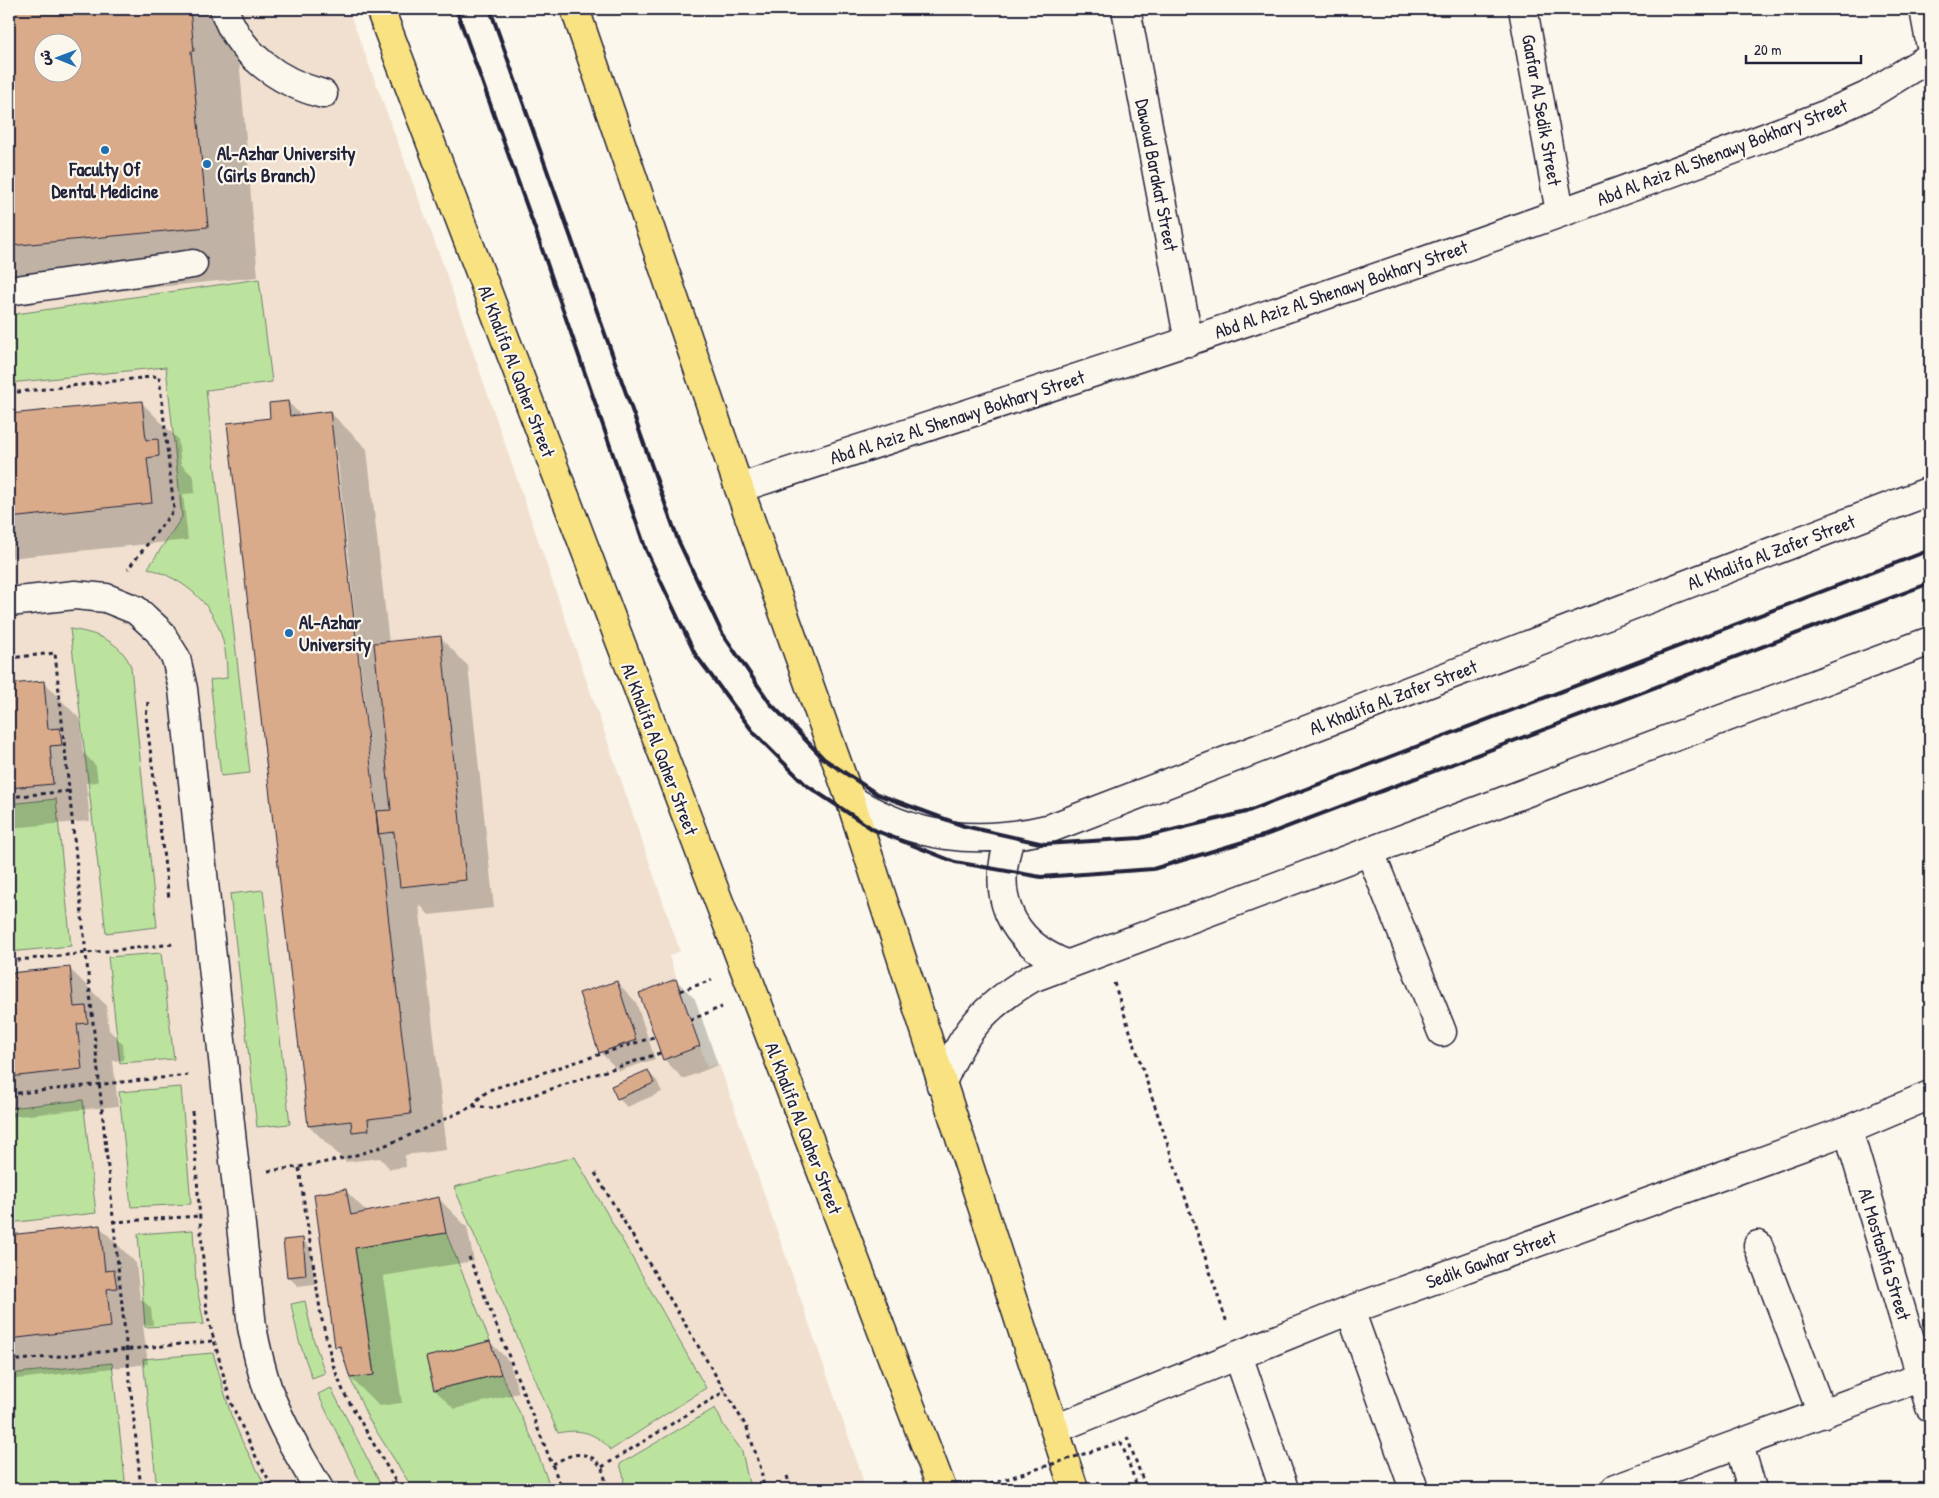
<svg xmlns="http://www.w3.org/2000/svg" width="1939" height="1498" font-family="'Patrick Hand','Playpen Sans Arabic',sans-serif">
	<style>
		.built { fill: #f1e0cf; fill-rule: evenodd }
		.green { fill: #bce39e; stroke: #6f826c }
		.shadow { fill: #0003; fill-rule: evenodd }
		.building { fill: #d9ab8b; stroke: #22223b; fill-rule: evenodd }
		.lines { fill: none; stroke-linecap: round; stroke-linejoin: round }
		.minor-casing { stroke: #22223b; stroke-width: 31 }
		.major-casing { stroke: #22223b; stroke-width: 31 }
		.path { stroke: #22223b; stroke-width: 3; stroke-dasharray: 4 4; stroke-linecap: butt }
		.minor { stroke: #fbf7ec; stroke-width: 28 }
		.major { stroke: #f8e281; stroke-width: 28 }
		.rail { stroke: #22223b; stroke-width: 4 }
		.path-bridge { stroke: #22223b; stroke-width: 3; stroke-dasharray: 4 4; stroke-linecap: butt }
		.poi-dot { fill: #1f6fb2; stroke: #fbf7ec; stroke-width: 2 }
		.labels { text-anchor: middle; dominant-baseline: central; stroke-width: 4.5; stroke-linejoin: round; paint-order: stroke }
		.street-label { font-size: 19px; fill: #22223b; stroke: #fbf7ec }
		.poi-label { font-size: 19px; font-weight: bold; fill: #22223b; stroke: #fbf7ec; text-anchor: start }
	</style>
	<rect width="100%" height="100%" fill="#fbf7ec"/>
	<filter id="ink" filterUnits="userSpaceOnUse"><feTurbulence type="fractalNoise" baseFrequency=".02" numOctaves="2"/><feDisplacementMap in="SourceGraphic" scale="10" xChannelSelector="R" yChannelSelector="G"/><feConvolveMatrix kernelMatrix="1 2 1 2 8 2 1 2 1" color-interpolation-filters="sRGB"/></filter>
	<g filter="url(#ink)">
		<!-- built -->
		<path class="built" d="M9 9H347L349 11 440 256 680 951 669 956 707 1067 719 1064 861 1473 865 1489H9ZM42 42H72V72H42Z"/>
		<!-- green -->
		<path class="green" d="M259 279 272 382 206 390 250 773 221 776 210 680 227 678C228 621 201 585 148 568L182 517 166 367 9 383V315Z
			M70 629C96 633 121 641 131 667L157 927 106 933Z
			M56 799 71 946 9 952V804Z
			M263 890 290 1124 257 1127 230 894Z
			M161 953 174 1059 120 1063 108 957Z
			M181 1087 191 1204 131 1207 119 1092Z
			M83 1100 96 1213 9 1223V1108Z
			M575 1157 706 1388 611 1450C596 1433 581 1428 558 1433L454 1187Z
			M193 1230 196 1283 204 1324 145 1327 138 1234Z
			M446 1233 490 1341 426 1357 434 1390 501 1374 531 1436 551 1489H413L368 1418 350 1378 374 1374 355 1248Z
			M305 1301 313 1338 325 1373 312 1378 299 1341 291 1304Z
			M213 1353 231 1415 242 1441 267 1489H157L143 1359Z
			M112 1363 126 1489H9V1374Z
			M331 1388 383 1489H364L318 1394Z
			M715 1408 724 1426 742 1451 750 1489H734L726 1486 679 1489H622L624 1478 620 1464Z"/>
		<!-- shadow -->
		<path class="shadow" d="M9 9H232L235 12 258 277 9 302ZM42 42H72V72H42Z
			M141 402 178 439 181 464 194 477 195 493 183 494 188 540 9 558V415Z
			M288 402 302 416 330 412 367 449 389 643 440 637 468 666 494 908 429 915 419 904 447 1150 405 1155 406 1167 390 1169 380 1158 346 1162 309 1126 272 419ZM333 446H336L377 813H375Z
			M43 682 80 719 83 752 96 766 98 782 86 783 90 821 9 828V685Z
			M69 968 106 1005 109 1030 123 1044 124 1060 113 1061 118 1106 9 1117V974Z
			M676 980 695 999 718 1065 683 1079 664 1059Z
			M617 982 636 1002 655 1059 619 1071 600 1052Z
			M648 1072 657 1081 662 1092 627 1107 618 1098Z
			M345 1190 368 1213 439 1199 467 1227 474 1261 383 1276 402 1403 379 1406 351 1378 344 1354 336 1346Z
			M99 1226 136 1263 140 1298 151 1308 153 1325H143L148 1364 9 1380V1236Z
			M302 1239 311 1249 315 1284 298 1286 288 1277Z
			M490 1342 509 1361 519 1393 454 1409 435 1390Z"/>
		<!-- building -->
		<path class="building" d="M9 9H190L194 51H191L208 227 9 246ZM42 42H72V72H42Z
			M142 401 146 440 158 439 159 456 147 458 152 503 9 518V414Z
			M288 401 290 416 330 411 411 1114 368 1119 369 1130 352 1132 351 1121 308 1126 227 423 270 418 269 403Z
			M441 636 466 880 400 887 394 832 378 834 376 811 391 810 374 643Z
			M44 681 48 729 60 728 62 745 50 746 53 784 9 788V684Z
			M70 967 74 1007 86 1006 88 1023 77 1024 82 1069 9 1077V973Z
			M676 979 700 1046 663 1060 639 993Z
			M617 981 636 1040 599 1053 579 993Z
			M648 1070 654 1083 617 1099 611 1086Z
			M346 1189 351 1215 439 1197 446 1233 355 1248 374 1375 350 1378 340 1346 335 1347 314 1194Z
			M100 1225 105 1271 114 1270 117 1288 107 1289 111 1327 9 1339V1235Z
			M303 1238 306 1275 287 1277 283 1240Z
			M490 1341 501 1374 434 1390 426 1357Z"/>
		<g class="lines">
			<defs>
				<path id="minor" d="M224 9C239 54 278 82 323 94
					M1126 9 1189 342
					M1523 9 1560 212
					M1924 9 1930 42
					M9 291 193 264
					M739 488C1104 370 1469 252 1827 114L1867 96 1930 57
					M9 602 75 595 106 598 136 610 159 631 176 658 183 689 252 1327C256 1348 261 1369 268 1390 281 1425 300 1457 319 1489
					M850 799C916 839 976 846 1051 828L1930 491
					M1011 836C990 893 1008 941 1066 964
					M1370 852 1442 1032
					M941 1085C963 1032 983 1007 1032 978L1930 641
					M1848 1130 1930 1407
					M1758 1245 1822 1414
					M1350 1310 1414 1489
					M1238 1355 1284 1489
					M1055 1429 1350 1310 1848 1130 1930 1095
					M1739 1445 1752 1489
					M1615 1489 1921 1377"/>
				<path id="major" d="M380 9 942 1489
					M575 9 739 488 850 799 1074 1489"/>
			</defs>
			<!-- minor casing -->
			<use href="#minor" class="minor-casing"/>
			<!-- major casing -->
			<use href="#major" class="major-casing"/>
			<!-- path -->
			<path class="path" d="M9 393 159 376 174 510 128 569
				M9 658 55 653 141 1489
				M148 702 146 716 169 899
				M9 797 69 791
				M9 961 174 944
				M1114 983 1227 1323
				M680 991 712 980
				M690 1020 722 1007
				M9 1094 189 1075
				M473 1106 494 1108 660 1053
				M192 1111 207 1314 231 1403 257 1459 274 1489
				M299 1168 321 1316 333 1365 344 1393 400 1489
				M268 1171C301 1167 334 1162 366 1152 403 1140 438 1122 473 1106L477 1100 489 1090 654 1037
				M595 1173 747 1428 761 1469 764 1489
				M113 1222 199 1216
				M469 1257 562 1489
				M9 1361 213 1341
				M1127 1437 1145 1486 1139 1489
				M1121 1442 1138 1489
				M553 1464C559 1461 567 1456 574 1455 595 1451 609 1471 604 1489
				M602 1467 725 1391
				M787 1476 791 1489"/>
			<!-- minor -->
			<use href="#minor" class="minor"/>
			<!-- major -->
			<use href="#major" class="major"/>
			<!-- rail -->
			<path class="rail" d="M456 9 534 226 646 550 695 654 754 733 806 785 874 830 955 862 1041 877 1153 869 1263 836 1930 583
				M490 9 678 540 722 633 770 703 824 759 877 794 964 826 1044 844 1140 838 1246 812 1930 550"/>
			<!-- path-bridge -->
			<path class="path-bridge" d="M975 1489 1121 1442"/>
		</g>
	</g>
	<!-- markers -->
	<g class="poi-dot">
		<circle cx="105" cy="150" r="5"/>
		<circle cx="207" cy="164" r="5"/>
		<circle cx="289" cy="633" r="5"/>
	</g>
	<g class="labels">
		<!-- street labels -->
		<g class="street-label">
			<text transform="translate(1542 110) rotate(80)">Gaafar Al Sedik Street</text>
			<text transform="translate(1722 152) rotate(-21)">Abd Al Aziz Al Shenawy Bokhary Street</text>
			<text transform="translate(1157 175) rotate(79)">Dawoud Barakat Street</text>
			<text transform="translate(1341 289) rotate(-19)">Abd Al Aziz Al Shenawy Bokhary Street</text>
			<text transform="translate(517 371) rotate(69)">Al Khalifa Al Qaher Street</text>
			<text transform="translate(957 417) rotate(-18)">Abd Al Aziz Al Shenawy Bokhary Street</text>
			<text transform="translate(1771 552) rotate(-21)">Al Khalifa Al Zafer Street</text>
			<text transform="translate(1393 697) rotate(-21)">Al Khalifa Al Zafer Street</text>
			<text transform="translate(660 749) rotate(69)">Al Khalifa Al Qaher Street</text>
			<text transform="translate(804 1128) rotate(69)">Al Khalifa Al Qaher Street</text>
			<text transform="translate(1885 1254) rotate(73)">Al Mostashfa Street</text>
			<text transform="translate(1491 1259) rotate(-20)">Sedik Gawhar Street</text>
		</g>
		<!-- poi labels -->
		<g class="poi-label">
			<text x="217" y="153">Al-Azhar University<tspan x="217" dy="22">(Girls Branch)</tspan></text>
			<text x="105" y="169" text-anchor="middle">Faculty Of<tspan x="105" dy="22">Dental Medicine</tspan></text>
			<text x="299" y="622">Al-Azhar<tspan x="299" dy="22">University</tspan></text>
		</g>
	</g>
	<!-- margin -->
	<rect width="1939" height="1498" fill="none" stroke="#fbf7ec" stroke-width="30"/>
	<rect x="15" y="15" width="1909" height="1468" fill="none" stroke="#22223b" stroke-width="2" filter="url(#ink)"/>
	<!-- north arrow -->
	<g transform="translate(58 58) rotate(271)"><circle r="24" fill="#fbf7ec" stroke="#a4a2a5"/>
	<path d="M0-4L9 19L0 12L-9 19Z" fill="#1f6fb2"/>
	<text y="-8" font-size="14" font-weight="bold" text-anchor="middle" fill="#22223b">ش</text>
	</g>
	<!-- scale -->
	<path d="M1746 55v8h115v-8" fill="none" stroke="#22223b" stroke-width="2.5"/>
	<text x="1754" y="55" font-size="15" fill="#22223b" stroke="#fbf7ec" stroke-width="4" paint-order="stroke">20 m</text>
</svg>
